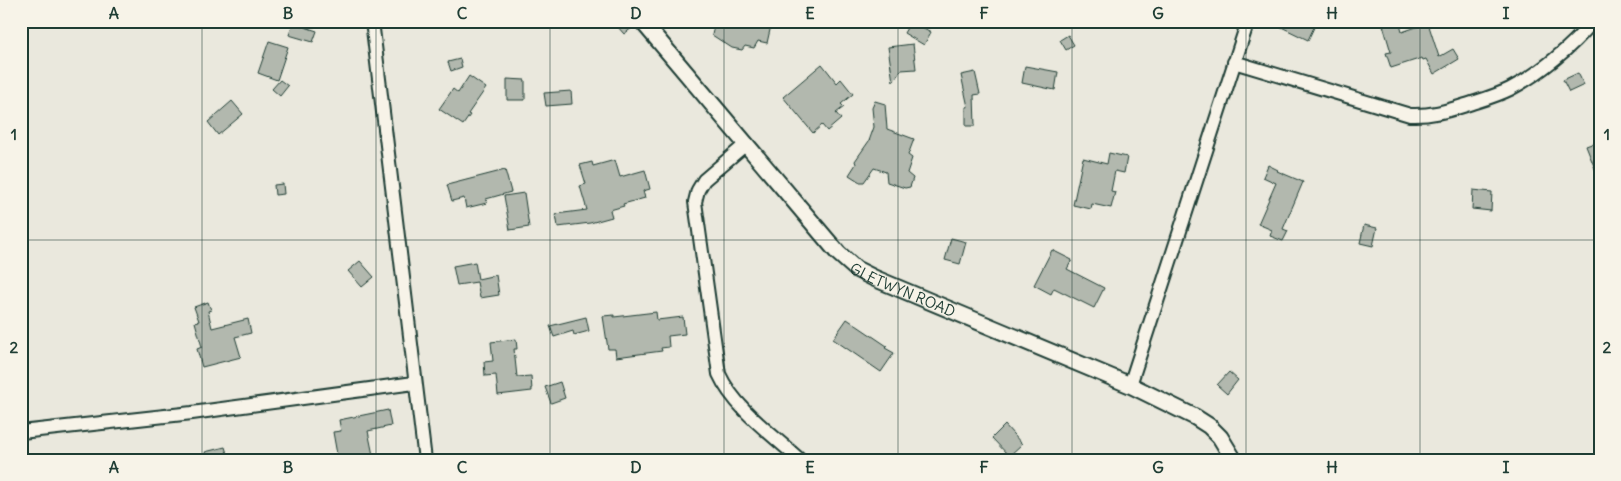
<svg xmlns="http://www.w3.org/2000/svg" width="1621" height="481" font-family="Delius,sans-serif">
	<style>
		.building { fill: #b2b8ae; stroke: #1f3d34 }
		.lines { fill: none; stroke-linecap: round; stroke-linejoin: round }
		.minor-casing { stroke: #1f3d34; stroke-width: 16 }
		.tertiary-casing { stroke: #1f3d34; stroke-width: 19 }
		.minor { stroke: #f7f3e8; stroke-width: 12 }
		.tertiary { stroke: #f7f3e8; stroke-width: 15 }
		.grid { fill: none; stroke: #1f3d34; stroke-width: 1; stroke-opacity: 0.55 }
		.labels { text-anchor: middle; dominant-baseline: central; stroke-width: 4.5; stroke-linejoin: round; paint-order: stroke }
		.street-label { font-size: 15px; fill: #1f3d34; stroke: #f7f3e8 }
		.neatline { fill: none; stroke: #1f3d34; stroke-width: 2 }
		.grid-label { font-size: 16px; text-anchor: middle; font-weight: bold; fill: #1f3d34 }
	</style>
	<rect width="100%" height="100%" fill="#eae8dd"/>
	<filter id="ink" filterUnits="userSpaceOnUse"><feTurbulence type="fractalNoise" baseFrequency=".02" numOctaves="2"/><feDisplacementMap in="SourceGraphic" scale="10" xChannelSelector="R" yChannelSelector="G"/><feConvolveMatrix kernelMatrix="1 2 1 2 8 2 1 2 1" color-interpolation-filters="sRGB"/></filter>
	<g filter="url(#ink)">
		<!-- building -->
		<path class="building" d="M624 21H627L632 28 624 34 617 26Z
			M715 21H772L767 43 758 41 754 48 745 46 742 50 732 48 712 35Z
			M911 21 931 32 924 45 904 33Z
			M1269 21H1317L1308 40Z
			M1395 21H1399L1402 32 1428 23 1439 57 1453 49 1459 59 1434 74 1426 59 1423 60 1422 58 1391 68 1386 53 1391 52 1383 25Z
			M293 23 317 31 313 42 289 35Z
			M1068 35 1074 45 1066 50 1060 40Z
			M269 41 288 47 277 80 258 73Z
			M913 44 916 69 901 70 893 82 888 47Z
			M460 59 462 67 451 71 448 62Z
			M822 64 837 83 841 79 853 94 841 104 844 107 836 113 841 119 827 131 822 125 813 133 783 97Z
			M1025 66 1058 72 1055 90 1022 83Z
			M975 72 980 94 974 95 975 126H966V107H968L961 75Z
			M1578 73 1584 85 1569 92 1563 80Z
			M469 76 486 88 468 114 470 115 463 125 439 109 453 89 458 93Z
			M507 79 525 80V100H507Z
			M280 80 288 86 280 96 272 89Z
			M571 91 572 104 546 106 544 93Z
			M232 101 243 114 218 135 208 122Z
			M875 101 885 104 887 129 914 139 908 155 912 158 907 173 913 178 910 187 905 188 887 182 886 172 874 168 864 182H860L849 175 856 164 855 161 869 141 874 127 872 108Z
			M1600 141V179H1599L1586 146Z
			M1109 153 1127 157 1124 173 1115 171 1111 191 1115 192 1111 208 1092 204 1091 209 1073 205 1083 158 1107 164Z
			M615 160 620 177 645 170 650 189 643 191 645 198 623 204 624 206 610 210 612 217 590 223 558 227 556 214 587 210 580 186 586 184 580 165 592 162 593 166Z
			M1268 165 1278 170 1277 171 1303 182 1283 229 1288 231 1283 241 1270 236 1272 230 1258 224 1276 183 1263 177Z
			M505 170 511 192 486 199 487 203 466 208 464 198 452 201 447 185Z
			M283 184 284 194 275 195 274 185Z
			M1473 190 1492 192 1491 211 1472 209Z
			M524 193 529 227 510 230 504 196Z
			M1364 225 1377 228 1373 246 1360 243Z
			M951 238 966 242 960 264 945 260Z
			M1052 250 1072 260 1067 269 1104 288 1094 308 1054 288 1051 294 1034 285Z
			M360 261 374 277 362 287 348 271Z
			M475 262 478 279 496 275 499 295 480 298 477 282 457 285 453 266Z
			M208 302 211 310 208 311 212 328 248 319 251 333 235 337 241 357 202 367 197 349 202 347 195 322 199 321 194 307Z
			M656 312 657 320 683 317 685 334 668 336 669 347 661 348 662 351 616 357 615 349H608L603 316 614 315V317Z
			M586 317 589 331 574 335 573 331 554 337 550 326Z
			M847 319 887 346 885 348 894 353 881 372 833 339Z
			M516 339 517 349H514L517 377 531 376 532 391 498 395 496 375 485 376 484 362 493 361 491 342Z
			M1229 372 1238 380 1227 394 1217 385Z
			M560 382 565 398 551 403 545 387Z
			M388 410 391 426 368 431 374 460H338L333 432 341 431 339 420Z
			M1005 425 1022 444 1009 456 992 438Z
			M225 447 229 460H207L205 452Z"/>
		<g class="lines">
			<defs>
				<path id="minor" d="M372 21 425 460
					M1234 62 1410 115C1430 116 1447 111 1466 105 1481 100 1496 96 1510 89 1539 74 1572 47 1593 21
					M746 144 704 180 698 190 695 202 719 374C735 409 772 434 800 460
					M1130 385 1248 21
					M21 432 192 413 414 383"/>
				<g id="tertiary">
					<path id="s1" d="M642 21 838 253 856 269 874 278 1130 385 1195 417 1209 426 1220 437 1234 460"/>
				</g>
			</defs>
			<!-- minor casing -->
			<use href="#minor" class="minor-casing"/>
			<!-- tertiary casing -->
			<use href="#tertiary" class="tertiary-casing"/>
			<!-- minor -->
			<use href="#minor" class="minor"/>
			<!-- tertiary -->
			<use href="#tertiary" class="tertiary"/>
		</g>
	</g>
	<!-- grid -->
	<path class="grid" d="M202 21V460M376 21V460M550 21V460M724 21V460M898 21V460M1072 21V460M1246 21V460M1420 21V460M21 240H1600"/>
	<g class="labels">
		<!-- street labels -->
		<g class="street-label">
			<text stroke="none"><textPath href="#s1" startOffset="379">GLETWYN ROAD</textPath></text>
		</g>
	</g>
	<!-- margin -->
	<rect width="1621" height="481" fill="none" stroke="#f7f3e8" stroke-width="55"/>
	<rect x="28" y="28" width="1566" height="426" class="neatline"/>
	<g class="grid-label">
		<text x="114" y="19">A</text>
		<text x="288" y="19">B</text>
		<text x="462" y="19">C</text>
		<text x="636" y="19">D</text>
		<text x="810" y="19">E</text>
		<text x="984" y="19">F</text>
		<text x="1158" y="19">G</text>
		<text x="1332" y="19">H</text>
		<text x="1506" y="19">I</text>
		<text x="14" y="140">1</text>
		<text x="1607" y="140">1</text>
		<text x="14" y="353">2</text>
		<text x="1607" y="353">2</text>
		<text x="114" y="473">A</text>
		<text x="288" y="473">B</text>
		<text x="462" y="473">C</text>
		<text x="636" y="473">D</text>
		<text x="810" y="473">E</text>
		<text x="984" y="473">F</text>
		<text x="1158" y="473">G</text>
		<text x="1332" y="473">H</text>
		<text x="1506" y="473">I</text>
	</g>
</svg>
